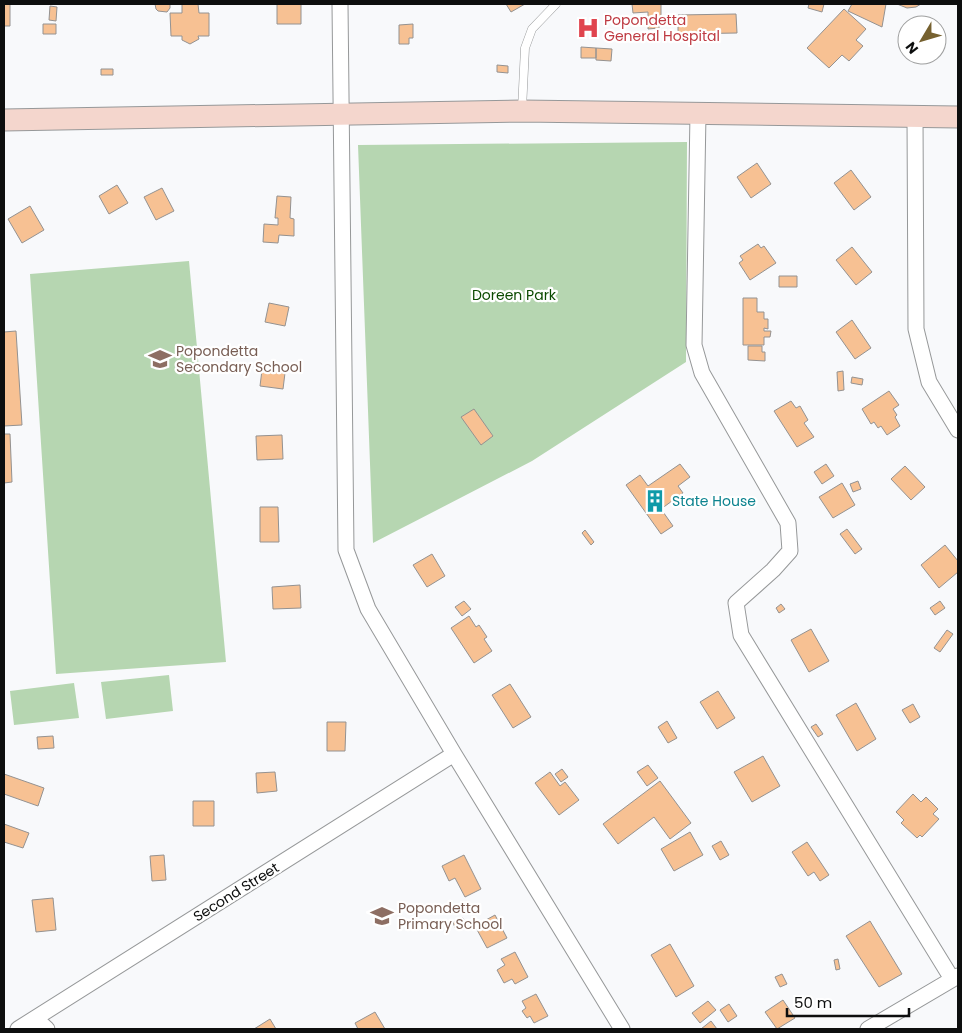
<svg xmlns="http://www.w3.org/2000/svg" width="962" height="1033" font-family="Poppins,sans-serif">
	<style>
		.green { fill: #b6d6b1 }
		.building { fill: #f7c193; stroke: #949291 }
		.lines { fill: none; stroke-linecap: round; stroke-linejoin: round }
		.service-casing { stroke: #969899; stroke-width: 9 }
		.minor-casing { stroke: #969899; stroke-width: 17 }
		.secondary-casing { stroke: #969899; stroke-width: 23 }
		.service { stroke: #fff; stroke-width: 8 }
		.minor { stroke: #fff; stroke-width: 15 }
		.secondary { stroke: #f4d6cd; stroke-width: 21 }
		.labels { text-anchor: middle; dominant-baseline: central; stroke-width: 4.5; stroke-linejoin: round; paint-order: stroke }
		.health-label { font-size: 14px; fill: #be3a42; stroke: #fff; text-anchor: start }
		.park-label { font-size: 14px; fill: #0b4a01; stroke: #fff }
		.education-label { font-size: 14px; fill: #785e54; stroke: #fff; text-anchor: start }
		.culture-label { font-size: 14px; fill: #0d838f; stroke: #fff; text-anchor: start }
		.street-label { font-size: 14px; fill: #0d0e0e; stroke: #fff }
	</style>
	<rect width="100%" height="100%" fill="#f8f9fb"/>
	<!-- green -->
	<path class="green" d="M687 142 686 362 532 461 373 543 358 145Z
		M189 261 226 662 56 674 30 274Z
		M169 675 173 711 106 719 101 682Z
		M74 683 79 718 14 725 10 691Z"/>
	<!-- building -->
	<path class="building" d="M4 4H10V26H4Z
		M155 4H170V8L167 12 158 11 156 9Z
		M182 4H198L199 13H209V36H198L199 39 190 44 182 40V36H171L170 13H182Z
		M277 4H301V24H277Z
		M506 4H525L511 12Z
		M632 4H661V26L659 25V28L648 29V12L633 13Z
		M809 4H824L822 12 808 8Z
		M852 4H886L882 27 848 11Z
		M897 4H921L916 7 907 8Z
		M50 6 57 7 56 21 49 20Z
		M844 9 866 29 856 40 863 46 849 61 842 55 829 68 807 48Z
		M736 14 737 33 678 34V15Z
		M43 24H56V34H43Z
		M413 24V38H409V44H399V25Z
		M581 47 596 48V58H581Z
		M596 48 612 49 611 61 596 60Z
		M497 65 508 66V73L497 72Z
		M101 69H113V75H101Z
		M757 163 771 184 751 198 737 177Z
		M851 170 871 197 854 210 834 183Z
		M117 185 128 203 109 214 99 196Z
		M162 188 174 211 156 220 144 197Z
		M277 196 291 197 290 218 294 219V236L279 235 278 243 263 242 264 224 278 225V218H275Z
		M30 206 44 230 22 243 8 219Z
		M758 244 761 248 764 246 776 263 750 280 739 263 743 260 740 256Z
		M852 247 872 272 856 285 836 260Z
		M779 276H797V287H779Z
		M743 298H757V312H764V319H768V329L764 328V331H771L770 337H764V345H743Z
		M269 303 289 307 285 326 265 322Z
		M852 320 871 348 855 359 836 332Z
		M16 331 22 425 4 426V332Z
		M748 346H762V352H765V361L748 360Z
		M262 370 285 373 283 389 260 386Z
		M843 371 844 390 838 391 837 372Z
		M852 377 863 379 862 385 851 383Z
		M889 391 899 405 893 409 897 415 895 417 900 426 887 435 881 426 878 428 874 422 871 424 862 409Z
		M791 401 796 408 800 406 808 420 804 423 814 437 797 447 774 411Z
		M474 409 493 436 481 445 461 417Z
		M4 434H10L12 482 4 483Z
		M282 435 283 459 257 460 256 436Z
		M680 464 690 477 678 486 683 493 661 509 673 526 661 534 626 485 640 475 648 486Z
		M826 464 834 476 822 484 814 472Z
		M905 466 925 487 911 500 891 479Z
		M858 481 861 489 853 492 850 484Z
		M842 483 855 505 833 518 819 497Z
		M260 507H278L279 542H260Z
		M847 529 862 549 855 554 840 534Z
		M585 530 594 542 591 545 582 533Z
		M945 545 958 561V572L939 588 921 565Z
		M432 554 445 576 427 587 413 565Z
		M300 585 301 608 273 609 272 587Z
		M464 601 471 609 462 616 455 607Z
		M940 601 945 608 935 615 930 608Z
		M781 604 785 609 779 613 776 608Z
		M469 616 476 627 479 625 487 637 484 639 492 651 474 663 451 628Z
		M811 629 829 661 809 672 791 640Z
		M947 630 953 634 940 652 934 648Z
		M510 684 531 717 513 728 492 695Z
		M718 691 735 718 717 729 700 702Z
		M856 703 876 739 857 751 836 715Z
		M913 704 920 717 910 723 902 710Z
		M667 721 677 738 668 743 658 727Z
		M327 722H346L345 751H327Z
		M816 724 823 734 818 737 811 727Z
		M53 736 54 748 38 749 37 737Z
		M763 756 780 786 752 802 734 772Z
		M648 765 658 778 647 786 637 772Z
		M562 769 568 777 561 782 555 774Z
		M275 772 277 791 257 793 256 773Z
		M550 772 560 786 565 782 579 800 559 815 535 783Z
		M4 774 44 788 38 806 4 794Z
		M660 781 691 823 670 839 654 817 618 844 603 824Z
		M913 794 921 802 926 797 938 809 933 814 939 819 922 837 920 835 917 838 901 823 904 820 896 812Z
		M193 801H214V826H193Z
		M4 824 29 833 23 848 4 842Z
		M690 832 703 855 674 871 661 849Z
		M721 841 729 855 720 860 712 846Z
		M807 842 829 875 820 881 814 872 808 876 792 852Z
		M164 855 166 880 152 881 150 856Z
		M464 855 481 889 465 897 455 878 449 881 442 866Z
		M53 898 56 930 36 932 32 900Z
		M495 915 507 938 487 948 475 926Z
		M463 918 466 924 455 928 453 922Z
		M870 921 902 974 879 987 846 936Z
		M670 944 694 986 676 997 651 955Z
		M515 952 528 977 515 984 512 979 504 983 497 970 505 965 501 959Z
		M838 959 840 969 836 970 834 960Z
		M782 974 787 984 780 987 775 977Z
		M536 994 548 1016 534 1023 530 1016 527 1018 522 1011 526 1008 522 1001Z
		M783 1000 795 1018 777 1029 765 1012Z
		M708 1001 716 1010 700 1023 692 1013Z
		M729 1004 737 1016 728 1022 720 1010Z
		M375 1012 385 1029H358L355 1023Z
		M270 1019 276 1029H254Z
		M711 1021 717 1029H701Z"/>
	<g class="lines">
		<defs>
			<path id="service" d="M522 109 525 48 532 29 556 4"/>
			<path id="minor" d="M340 4 346 550 368 609 454 754 622 1029
				M698 114 694 345 702 373 788 523 790 551 773 570 736 603 741 635 952 979
				M915 116 916 329 929 382 958 430
				M36 1019 47 1029
				M18 1029 454 754
				M868 1029 958 976"/>
			<path id="secondary" d="M4 120 522 111 958 117"/>
		</defs>
		<!-- service casing -->
		<use href="#service" class="service-casing"/>
		<!-- minor casing -->
		<use href="#minor" class="minor-casing"/>
		<!-- secondary casing -->
		<use href="#secondary" class="secondary-casing"/>
		<!-- service -->
		<use href="#service" class="service"/>
		<!-- minor -->
		<use href="#minor" class="minor"/>
		<!-- secondary -->
		<use href="#secondary" class="secondary"/>
	</g>
	<!-- icons -->
	<defs>
		<symbol id="hospital-bare" viewBox="-9 -9 18 18"><path d="M-5-5h3v3.5h4V-5h3V5h-3V1.5h-4V5h-3Z" fill="#e0444e" stroke="#fff" stroke-width="2.5" paint-order="stroke"/></symbol>
		<symbol id="school-bare" viewBox="-9 -9 18 18"><path d="M0-5L7-2L0 1L-7-2ZM-4 1L0 2.5L4 1V4Q0 6-4 4Z" fill="#8d6e63" stroke="#fff" stroke-width="2.5" paint-order="stroke"/></symbol>
		<symbol id="building-bare" viewBox="-9 -9 18 18"><path d="M-4-6H4V6H1V3H-1V6H-4ZM-2.5-4.3h1.7v1.8h-1.7ZM.8-4.3h1.7v1.8H.8ZM-2.5-1h1.7V.8h-1.7ZM.8-1h1.7V.8H.8Z" fill="#0f9aa8" stroke="#fff" stroke-width="2.5" paint-order="stroke"/></symbol>
	</defs>
	<g fill-rule="evenodd">
		<use href="#hospital-bare" x="572" y="12" width="32" height="32"/>
		<use href="#school-bare" x="144" y="343" width="32" height="32"/>
		<use href="#building-bare" x="639" y="485" width="32" height="32"/>
		<use href="#school-bare" x="366" y="900" width="32" height="32"/>
	</g>
	<g class="labels">
		<!-- health labels -->
		<g class="health-label">
			<text x="604" y="20">Popondetta<tspan x="604" dy="16">General Hospital</tspan></text>
		</g>
		<!-- park labels -->
		<g class="park-label">
			<text x="514" y="295">Doreen Park</text>
		</g>
		<!-- education labels -->
		<g class="education-label">
			<text x="176" y="351">Popondetta<tspan x="176" dy="16">Secondary School</tspan></text>
			<text x="398" y="908">Popondetta<tspan x="398" dy="16">Primary School</tspan></text>
		</g>
		<!-- culture labels -->
		<g class="culture-label">
			<text x="672" y="501">State House</text>
		</g>
		<!-- street labels -->
		<g class="street-label">
			<text transform="translate(236 892) rotate(-32)">Second Street</text>
		</g>
	</g>
	<!-- border -->
	<rect width="962" height="1033" fill="none" stroke="#0d0e0e" stroke-width="10"/>
	<!-- north arrow -->
	<g transform="translate(922 40) rotate(232)"><circle r="24" fill="#ffffff" stroke="#9e9f9f"/>
	<path d="M0-4L9 19L0 12L-9 19Z" fill="#766130"/>
	<text y="-8" font-size="14" font-weight="bold" text-anchor="middle" fill="#0d0e0e">N</text>
	</g>
	<!-- scale -->
	<path d="M787 1008v8h122v-8" fill="none" stroke="#0d0e0e" stroke-width="2.5"/>
	<text x="794" y="1008" font-size="15" fill="#0d0e0e" stroke="#ffffff" stroke-width="4" paint-order="stroke">50 m</text>
</svg>
